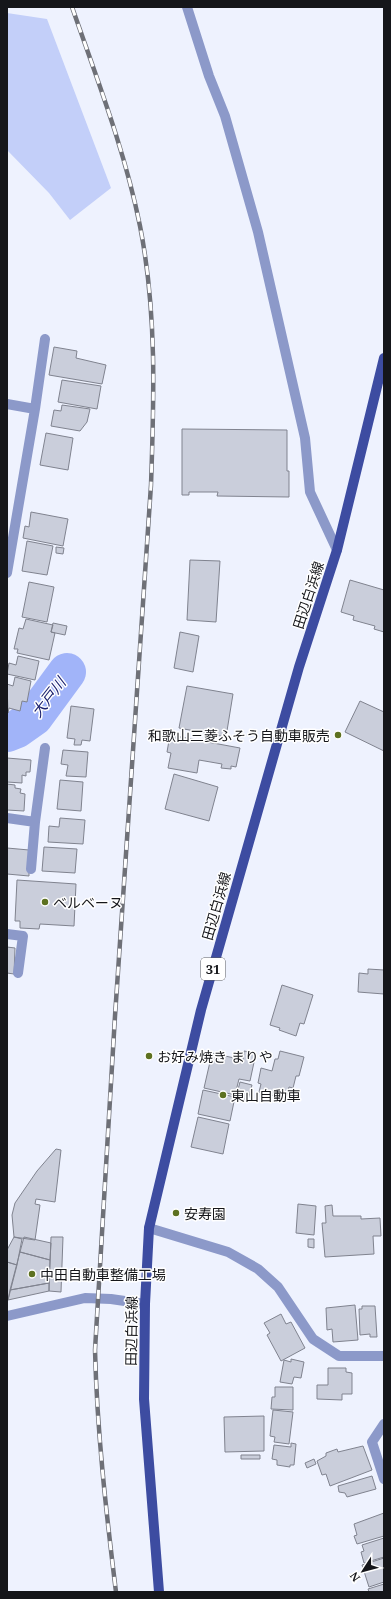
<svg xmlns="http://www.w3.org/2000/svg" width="391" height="1599" font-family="'Noto Serif','Noto Sans JP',serif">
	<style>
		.green { fill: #c3cff9 }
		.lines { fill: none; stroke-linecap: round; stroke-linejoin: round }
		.river { stroke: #a1b4f9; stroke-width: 38 }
		.building { fill: #cacedb; stroke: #80838f }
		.minor { stroke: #8c99c9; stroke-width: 10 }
		.major { stroke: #3d4ca1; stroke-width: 10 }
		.rail-casing { stroke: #6e7077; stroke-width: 4.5 }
		.rail { stroke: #fff; stroke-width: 3; stroke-dasharray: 9; stroke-linecap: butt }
		.poi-dot { fill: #5d7120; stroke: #fff; stroke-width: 1.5 }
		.labels { text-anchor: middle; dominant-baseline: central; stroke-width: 3; stroke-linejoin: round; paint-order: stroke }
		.shield { fill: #fff; stroke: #5b5c5f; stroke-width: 1 }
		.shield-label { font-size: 13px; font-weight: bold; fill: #15161a }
		.street-label { font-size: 14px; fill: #15161a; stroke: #fff }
		.poi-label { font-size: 14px; fill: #15161a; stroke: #fff; text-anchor: start }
		.water-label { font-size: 15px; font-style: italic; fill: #1c216e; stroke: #fff }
	</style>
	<rect width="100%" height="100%" fill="#eef2fe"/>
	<!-- green -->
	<path class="green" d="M7 13 47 19 111 188 70 220 49 193 7 150Z"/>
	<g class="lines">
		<!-- river -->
		<path class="river" d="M7 733 17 729 34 717 67 672"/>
	</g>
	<!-- building -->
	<path class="building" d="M54 347 77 351 76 358 106 365 102 384 49 375Z
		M62 380 101 386 97 409 58 402Z
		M62 405 90 409 87 422 80 431 51 426 54 410 61 411Z
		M182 429 287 430V471H289V497L217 496 218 492H189V495H182Z
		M46 433 73 438 68 470 40 465Z
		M31 512 68 519 63 546 23 538 25 526 29 527Z
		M27 541 53 546 47 575 22 571Z
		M56 547 64 548 63 554 56 553Z
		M190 560 220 561 216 622 187 620Z
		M350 580 384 590V632L374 629 375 626 353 620 354 616 341 612Z
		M29 582 54 587 47 622 22 617Z
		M26 619 53 625 51 632 55 633 49 660 17 653 18 649H14L19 628 23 629Z
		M53 623 67 626 65 635 51 632Z
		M180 632 199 636 193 672 174 668Z
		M18 656 39 661 35 680 7 674 9 663 16 665Z
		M15 677 31 681 27 702 22 701 20 711 9 708 8 713 7 684 13 686Z
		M187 686 233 694 226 737 179 728Z
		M360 701 384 712V751L345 732Z
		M71 706 94 709 90 741 82 740 81 745H74L75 739 67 738Z
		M170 735 240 748 236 767 231 766V769L221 768 222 764 199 760 197 773 168 768 171 753 167 752Z
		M63 750 88 752 86 777 66 776 68 765 61 764Z
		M7 758 31 760 30 772H26V776L22 775V783L7 782Z
		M174 774 218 787 209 821 165 809Z
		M60 780 83 782 81 811 57 809Z
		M7 784 15 785V788L21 789 20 793 25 794 24 811 7 810Z
		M60 818 85 820 83 844 48 842 49 826 59 827Z
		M44 847 77 849 75 873 42 871Z
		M7 848 29 850V876L7 874Z
		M17 880 76 884 74 926 40 924 39 929 20 928V921H15Z
		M7 947 15 948 14 974 7 973Z
		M368 969 384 970V994L358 992 359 973 368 974Z
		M282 985 313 995 304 1024 300 1023 296 1036 279 1030 280 1028 270 1025Z
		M244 1051 256 1053 250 1081 239 1079 235 1095 204 1088 212 1053 243 1060Z
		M280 1051 304 1057 299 1076H296L293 1088 289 1087 286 1099 259 1092 261 1084 258 1083 261 1068 272 1071 275 1059H278Z
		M240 1082 252 1085 248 1100 236 1097Z
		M203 1090 235 1097 230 1121 198 1114Z
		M198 1117 229 1124 223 1154 191 1147Z
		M56 1149 61 1150 55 1202 36 1199 35 1204 40 1205 35 1240 14 1237 12 1215 15 1203 37 1171Z
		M298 1204 316 1206 314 1235 296 1233Z
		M332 1205 333 1216H361V1219L380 1218 381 1236H373L374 1254 325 1257 322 1223H326L325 1206Z
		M14 1237 22 1239 17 1265 7 1262V1250Z
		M24 1237 51 1243 50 1260 20 1252Z
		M51 1237H63L61 1292 49 1291Z
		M308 1239H314V1248L308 1247Z
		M20 1252 50 1260 49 1283 10 1290Z
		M7 1262 17 1265 8 1300H7Z
		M49 1283V1291L8 1300 10 1290Z
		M355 1305 358 1340 333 1342 332 1329 327 1330 326 1308Z
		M362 1306H375L377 1337H370V1334L360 1335 359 1309H362Z
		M281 1314 286 1324 291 1322 305 1348 281 1361 267 1335 270 1333 264 1323Z
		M291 1359 304 1362 301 1378 294 1377 292 1384 280 1382 284 1360 291 1362Z
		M328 1368H346V1372L352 1373V1394H342V1400L317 1399V1385H328Z
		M275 1387H293V1410L271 1409 272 1397H275Z
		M273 1410 293 1412 289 1444 274 1442 275 1437 270 1436Z
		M264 1416V1451L225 1452 224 1417Z
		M291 1443 296 1444 294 1465H290V1467L277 1465V1460L272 1459 274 1445 291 1447Z
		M363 1446 372 1470 330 1486 326 1474 322 1475 317 1461 326 1456V1453L337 1449 338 1452Z
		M241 1455H260V1459H241Z
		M314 1459 316 1464 307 1468 305 1463Z
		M372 1476 376 1489 347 1497 345 1493 339 1492 338 1486Z
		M384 1513V1536L357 1544 354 1536 357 1535 354 1524Z
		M384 1538V1557L364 1563 361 1552 364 1551 362 1545Z
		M384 1558V1582L369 1587 362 1565Z
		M384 1584V1592H369L368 1589Z"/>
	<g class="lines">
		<!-- minor -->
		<path class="minor" d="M187 7 209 76 225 116 258 232 305 438 310 492 337 550
			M7 404 35 409 7 573
			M35 409 45 339
			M7 818 35 822
			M31 869 35 822 45 748
			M7 934 23 936 18 973
			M149 1228 228 1252 258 1269 278 1287 313 1339 339 1356H384
			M7 1316 85 1298 111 1299 145 1304
			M384 1424 372 1442 384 1479"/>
		<!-- major -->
		<path class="major" d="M159 1592 144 1399 145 1304 149 1228 201 1010 299 667 337 550 384 358"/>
		<defs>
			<path id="rail" d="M72 7C97 79 125 151 140 226 157 312 154 399 151 485L115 1016 95 1350C97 1431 106 1511 116 1592"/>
		</defs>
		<!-- rail casing -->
		<use href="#rail" class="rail-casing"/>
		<!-- rail -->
		<use href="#rail" class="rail"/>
	</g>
	<!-- markers -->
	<g class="poi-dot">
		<circle cx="338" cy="735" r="4"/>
		<circle cx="45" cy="902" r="4"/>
		<circle cx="149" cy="1056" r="4"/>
		<circle cx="223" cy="1095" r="4"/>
		<circle cx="176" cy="1213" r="4"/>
		<circle cx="32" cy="1274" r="4"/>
	</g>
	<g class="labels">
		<!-- shield labels -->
		<rect class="shield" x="201" y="958" width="24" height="22" rx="3"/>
		<g class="shield-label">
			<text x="213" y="969">31</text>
		</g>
		<!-- street labels -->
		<g class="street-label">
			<text transform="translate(308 595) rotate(-72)">田辺白浜線</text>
			<text transform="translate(216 906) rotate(-74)">田辺白浜線</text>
			<text transform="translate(131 1331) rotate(-89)">田辺白浜線</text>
		</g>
		<!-- poi labels -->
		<g class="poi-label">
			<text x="330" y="735" text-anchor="end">和歌山三菱ふそう自動車販売</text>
			<text x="53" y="902">ベルベーヌ</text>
			<text x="157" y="1056">お好み焼き まりや</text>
			<text x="231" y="1095">東山自動車</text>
			<text x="184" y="1213">安寿園</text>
			<text x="40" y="1274">中田自動車整備工場</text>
		</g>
		<!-- water labels -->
		<g class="water-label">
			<text transform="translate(48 697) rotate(-52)">大戸川</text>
		</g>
	</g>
	<!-- border -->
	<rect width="391" height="1599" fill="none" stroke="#15161a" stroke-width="16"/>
	<!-- north arrow -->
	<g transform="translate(363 1571) rotate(234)" stroke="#ffffff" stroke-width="3" paint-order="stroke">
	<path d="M0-3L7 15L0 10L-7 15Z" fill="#15161a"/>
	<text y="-6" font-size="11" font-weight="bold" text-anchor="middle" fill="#15161a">N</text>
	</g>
</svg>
